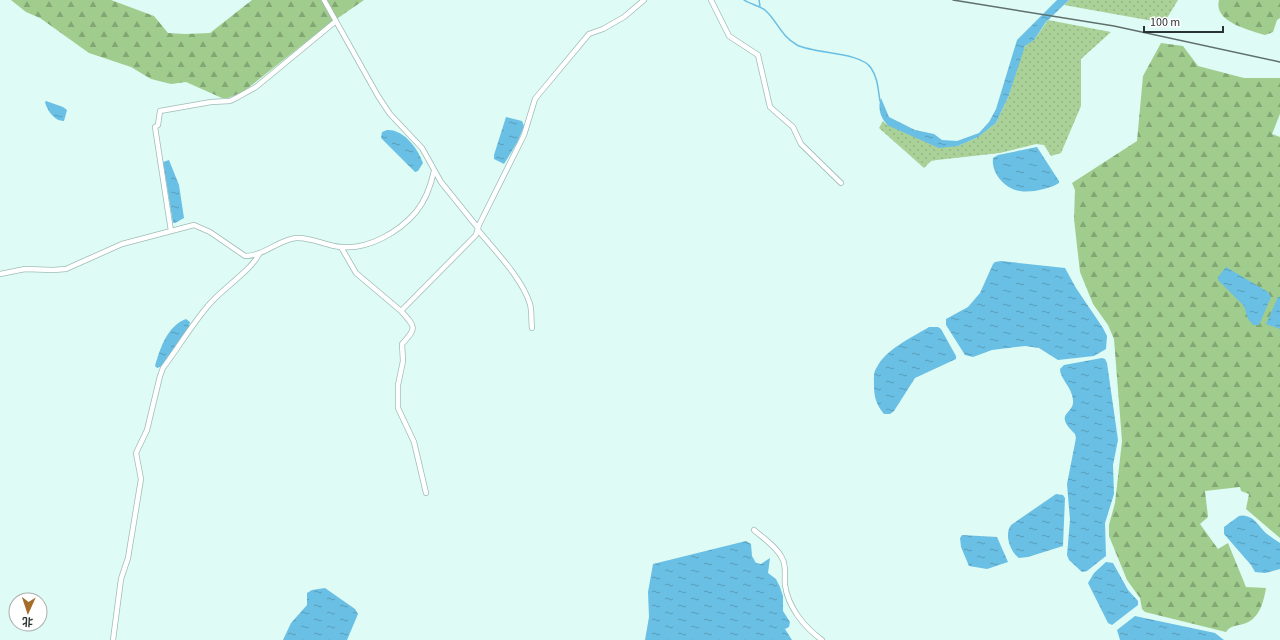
<svg xmlns="http://www.w3.org/2000/svg" width="1280" height="640" font-family="'Source Sans 3','Noto Sans SC',sans-serif">
	<style>
		.grass { fill: url(#grass-dots) }
		.forest { fill: url(#forest-firs) }
		.water { fill: url(#water-ripples) }
		.lines { fill: none; stroke-linecap: round; stroke-linejoin: round }
		.stream { stroke: #6abfe4; stroke-width: 1.5 }
		.street-casing { stroke: #a0bcb7; stroke-width: 6 }
		.street { stroke: #fff; stroke-width: 4.5 }
		.rail { stroke: #5f706c; stroke-width: 1.5 }
	</style>
	<defs>
		<pattern id="grass-dots" width="8" height="8" patternUnits="userSpaceOnUse"><rect width="8" height="8" fill="#aad198"/><path d="M2 2h.1M6 6h.1" fill="none" stroke="#92b483" stroke-width="1.8" stroke-linecap="round"/></pattern>
		<pattern id="forest-firs" width="22" height="20" patternUnits="userSpaceOnUse"><rect width="22" height="20" fill="#a0cc8d"/><path d="M5 1l3.5 6h-7zM16 11l3.5 6h-7z" fill="#82a674"/></pattern>
		<pattern id="water-ripples" width="26" height="14" patternUnits="userSpaceOnUse"><rect width="26" height="14" fill="#6abfe4"/><path d="M2 4q2-2 4 0t4 0M15 11q2-2 4 0t4 0" fill="none" stroke="#579cb9"/></pattern>
	</defs>
	<rect width="100%" height="100%" fill="#defbf5"/>
	<!-- grass -->
	<path class="grass" d="M1069 0H1178L1164 23 1064 5Z
		M1048 20 1111 32 1081 59V106L1061 153 1051 156 1044 145 1036 144 1000 153 937 160 931 161 924 168 879 128 883 121 886 124 958 146 978 137 996 123 1009 95 1023 49 1028 43 1034 40Z"/>
	<!-- forest -->
	<path class="forest" d="M11 0H111L154 16 168 33 185 34 210 33 252 0H364L325 27 243 92 228 98H222L186 82 171 84 151 79 131 67 89 53 40 18 26 12Z
		M1219 0H1280V18L1277 20 1273 32 1265 35C1250 30 1213 22 1219 0Z
		M1161 43 1183 46 1198 66 1244 78H1280V114L1272 134 1280 137V538L1246 509 1249 494 1241 491 1240 487 1205 491 1208 517 1200 524 1218 549 1228 543 1246 587 1266 588C1264 600 1260 618 1246 623 1239 626 1230 625 1226 632L1145 612 1142 609 1140 598 1127 580 1109 536V525L1115 503 1122 441 1114 339 1108 325 1093 304 1080 272 1074 219 1075 190 1072 183 1137 141 1143 76Z"/>
	<!-- water -->
	<path class="water" d="M1057 0H1069L1046 22 1034 40 1025 46 1009 95 996 123 978 137 958 146 939 148 889 126C881 120 877 108 881 98L889 117 915 130 934 134 942 140 957 141 979 133 989 122 996 109 1017 40Z
		M46 101 63 107 67 110 64 121C54 121 47 110 45 102Z
		M506 117 522 121 524 126 518 141 504 164 494 159V155Z
		M387 130C404 129 418 149 423 163L418 171 415 172 381 138 382 132Z
		M1037 147 1059 181V183C1050 189 1030 193 1020 191 1005 189 991 173 993 158L998 155Z
		M169 160 179 185 184 218 175 223H173L163 162Z
		M1001 261 1065 268 1076 288 1103 328 1107 336 1106 349 1094 356 1058 360 1039 348 1025 346 992 350 973 357 965 355 946 325V319L968 307 980 293 993 264 995 262Z
		M1226 267 1268 292 1271 297 1259 325H1253L1248 319 1244 306 1218 280V277Z
		M1278 297H1280V329L1266 324Z
		M186 319 190 322 189 327 162 366 157 368 155 366C160 349 167 326 186 319Z
		M929 327H938L941 329 956 356V359L915 378 894 411 890 414H884C876 404 874 397 874 385 874 379 873 372 877 367 886 349 913 337 929 327Z
		M1102 358 1105 359 1107 363 1118 440 1113 465 1114 494 1105 523 1106 556 1087 571 1082 572 1069 560 1067 555 1070 520 1067 484 1076 438 1075 434C1052 412 1075 415 1073 400 1072 387 1060 379 1060 369L1064 365Z
		M1056 494 1063 495 1065 498 1063 546 1028 557 1019 558C1010 551 1004 535 1011 525Z
		M1239 516C1254 514 1257 525 1267 534 1271 537 1276 540 1280 543V569L1265 573 1255 572 1251 565 1224 534V527Z
		M962 535 997 537 1008 562 987 569 969 566 961 547 960 538Z
		M746 541 751 544 752 556 756 563 761 564 770 558 768 573 776 579 780 587 783 596V611L790 622 789 627 785 629 792 640H645L649 617 648 592 653 564Z
		M1106 562 1113 563 1128 590 1138 601V605L1112 625 1108 623 1088 583 1094 573Z
		M325 588 355 609 358 614 347 640H283L291 623 307 605V593L312 590Z
		M1135 616 1215 633 1224 640H1120L1117 630Z"/>
	<g class="lines">
		<!-- stream -->
		<path class="stream" d="M744 0C751 5 760 5 766 11 777 21 781 36 797 45 815 54 861 52 871 68 878 78 878 90 880 101
			M759 0 760 6"/>
		<defs>
			<path id="street" d="M324 0 378 96 390 114 422 148 441 182 478 228
				M711 0 729 36 758 55 770 107 793 127 801 144 841 183
				M478 230C495 251 522 278 530 304 532 311 531 321 532 328
				M171 231 155 127 158 125 160 111 211 102 230 101 238 97 256 87 336 21
				M341 247 356 273 401 311
				M0 274 25 269 53 270 66 269 122 244 194 225 210 232 245 256C264 256 278 240 296 238 312 237 326 246 341 247 368 250 399 232 416 212 425 201 431 185 434 171
				M426 493 414 442 398 408V385L403 361 402 344C417 328 416 327 401 311L476 235 479 225 524 135 535 99 539 94 589 34 603 29 624 17 644 0
				M754 530C763 538 777 547 782 558 787 566 784 576 785 585 788 607 804 627 822 640
				M113 640 121 579 128 558 141 479 136 453 147 430 160 376 163 368C178 348 191 326 207 307 220 290 251 271 259 254"/>
		</defs>
		<!-- street casing -->
		<use href="#street" class="street-casing"/>
		<!-- street -->
		<use href="#street" class="street"/>
		<!-- rail -->
		<path class="rail" d="M953 0 1114 26 1280 62"/>
	</g>
	<!-- north arrow -->
	<g transform="translate(28 612) rotate(183)"><circle r="19" fill="#ffffff" stroke="#a9aead"/>
	<path d="M0-3L7 15L0 10L-7 15Z" fill="#a46c29"/>
	<text y="-6" font-size="11" font-weight="bold" text-anchor="middle" fill="#293432">北</text>
	</g>
	<!-- scale -->
	<path d="M1144 26v6h79v-6" fill="none" stroke="#293432" stroke-width="2"/>
	<text x="1150" y="26" font-size="12" fill="#293432" stroke="#ffffff" stroke-width="3" paint-order="stroke">100 m</text>
</svg>
